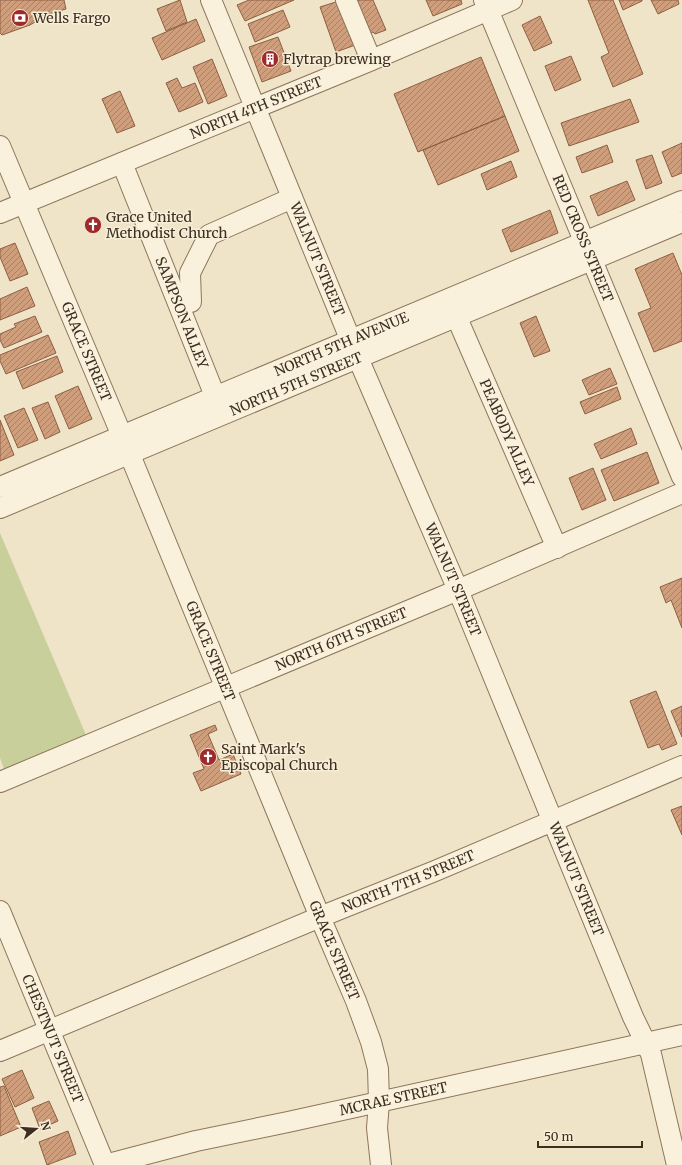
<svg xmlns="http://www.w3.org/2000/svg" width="682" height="1165" font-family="Merriweather,serif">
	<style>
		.park { fill: #c9cf9b }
		.building { fill: url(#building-hatch); stroke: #8d5f41 }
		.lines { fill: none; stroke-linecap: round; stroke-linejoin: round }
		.minor-casing { stroke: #8d765c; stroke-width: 22 }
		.minor { stroke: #faf1dc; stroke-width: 20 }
		.labels { text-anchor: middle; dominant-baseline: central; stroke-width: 3; stroke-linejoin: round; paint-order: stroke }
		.poi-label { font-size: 14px; fill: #3d2e20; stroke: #f7eed8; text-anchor: start }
		.street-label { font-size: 14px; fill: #3d2e20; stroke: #f7eed8 }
	</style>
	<defs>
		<pattern id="building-hatch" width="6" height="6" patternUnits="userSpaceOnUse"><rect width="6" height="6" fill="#cf9f7d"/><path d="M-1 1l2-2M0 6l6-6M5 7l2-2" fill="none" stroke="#a98266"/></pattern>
	</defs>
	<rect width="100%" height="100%" fill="#f0e4c8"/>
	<!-- park -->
	<path class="park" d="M0 533 89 742 7 777 0 758Z"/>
	<!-- building -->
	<path class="building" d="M0 0H64L66 9 49 14 30 25 2 35 0 33Z
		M180 0 187 22 166 31 157 9Z
		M249 0H294L245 21 237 5Z
		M342 0 358 44 336 52 320 7Z
		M357 0H373L386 30 375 34 373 32 364 36 350 3Z
		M426 0H461L462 4 433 16Z
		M588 0H613L643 74 613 87 601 57 609 53Z
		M619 0H642V1L623 10Z
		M651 0H678L679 4 658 14Z
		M283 10 290 27 255 42 248 24Z
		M540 16 552 43 534 51 522 25Z
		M196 19 205 41 162 60 152 38Z
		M278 37 291 71 262 82 249 47Z
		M571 56 581 80 555 91 545 66Z
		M481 57 505 116 418 152 394 94Z
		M212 59 227 96 208 104 193 67Z
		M177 78 182 88 195 83 203 102 179 112 166 83Z
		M120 91 135 126 117 133 102 99Z
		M630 99 639 122 569 146 561 123Z
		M505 116 519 151 438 185 423 150Z
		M682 143V173L672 177 662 152Z
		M607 145 613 162 582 173 576 157Z
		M652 155 662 183 646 189 636 160Z
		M511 161 517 177 487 190 481 174Z
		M627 181 635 200 598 216 590 196Z
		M550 210 558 233 511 252 502 230Z
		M15 243 28 274 10 281 0 257V249Z
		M673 253 682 275V341L654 352 638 313 651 308 635 269Z
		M27 287 35 306 0 320V299Z
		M35 316 42 332 4 348 0 340V334L16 327 14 324Z
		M536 316 550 351 534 357 520 323Z
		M48 335 56 353 6 374 0 361V355Z
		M57 356 63 372 23 389 16 372Z
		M610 368 617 384 589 395 582 380Z
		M78 386 92 419 69 429 55 396Z
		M617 387 621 399 585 414 580 402Z
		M48 402 60 432 45 439 32 408Z
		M24 408 38 440 18 448 4 416Z
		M0 420 14 455 0 461Z
		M631 428 637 444 601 459 594 444Z
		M647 452 659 483 614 501 601 470Z
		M593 468 606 500 582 510 569 478Z
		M682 578V628L671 600 666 603 660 587Z
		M656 691 677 744 662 750 659 744 648 748 630 701Z
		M682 706V737L671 711Z
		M215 725 217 730 208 734 219 760 233 754 241 774 201 791 193 773 204 769 190 735Z
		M682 806V835L671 810Z
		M22 1070 34 1098 15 1107 2 1079Z
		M4 1086 21 1127 0 1136V1087Z
		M49 1101 58 1121 40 1129 32 1108Z
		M68 1131 76 1154 47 1165 39 1142Z"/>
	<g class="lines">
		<defs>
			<g id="minor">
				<path id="s1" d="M211 0 358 358 458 590 633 1017 651 1054 677 1165"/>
				<path d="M346 0 371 60"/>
				<path id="s2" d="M484 0 682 477"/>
				<path id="s3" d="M0 146 130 455 320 917 356 1001 371 1042 378 1069 379 1102 377 1128 381 1165"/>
				<path id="s4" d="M122 163 215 396"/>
				<path id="s5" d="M0 213 367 62 512 0"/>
				<path d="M191 302 190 273 209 235 292 198"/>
				<path id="s6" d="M457 318 557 548"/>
				<path id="s7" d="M0 487C228 392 455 296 682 201"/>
				<path id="s8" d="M0 508 682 222"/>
				<path id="s9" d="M0 782 458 590 682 493"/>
				<path id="s10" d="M0 911 105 1165"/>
				<path id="s11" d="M0 1051 320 917 435 871 682 766"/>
				<path id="s12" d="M105 1165 196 1141 288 1122 682 1035"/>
			</g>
		</defs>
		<!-- minor casing -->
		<use href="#minor" class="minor-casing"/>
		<!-- minor -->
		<use href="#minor" class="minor"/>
	</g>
	<!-- icons -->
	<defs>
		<symbol id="bank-disc" viewBox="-11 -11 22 22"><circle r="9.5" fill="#9e2a2b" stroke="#f7eed8"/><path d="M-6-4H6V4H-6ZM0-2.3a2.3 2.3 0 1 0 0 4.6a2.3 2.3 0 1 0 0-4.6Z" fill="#fff"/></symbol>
		<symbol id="building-disc" viewBox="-11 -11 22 22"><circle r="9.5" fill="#9e2a2b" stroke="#f7eed8"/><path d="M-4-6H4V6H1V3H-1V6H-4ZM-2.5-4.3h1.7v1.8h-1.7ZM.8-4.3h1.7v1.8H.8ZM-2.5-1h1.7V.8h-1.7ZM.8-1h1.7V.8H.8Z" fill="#fff"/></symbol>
		<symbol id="church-disc" viewBox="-11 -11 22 22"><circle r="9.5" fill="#9e2a2b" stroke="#f7eed8"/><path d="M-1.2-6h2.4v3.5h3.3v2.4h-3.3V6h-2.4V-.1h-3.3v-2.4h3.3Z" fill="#fff"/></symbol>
	</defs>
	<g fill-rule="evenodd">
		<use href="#bank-disc" x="10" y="8" width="20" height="20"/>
		<use href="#building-disc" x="260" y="49" width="20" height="20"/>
		<use href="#church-disc" x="83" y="215" width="20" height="20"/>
		<use href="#church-disc" x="198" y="747" width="20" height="20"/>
	</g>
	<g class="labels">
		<!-- poi labels -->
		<g class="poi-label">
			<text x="33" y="18">Wells Fargo</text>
			<text x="283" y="59">Flytrap brewing</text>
			<text x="106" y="217">Grace United<tspan x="106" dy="16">Methodist Church</tspan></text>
			<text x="221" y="749">Saint Mark's<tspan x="221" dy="16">Episcopal Church</tspan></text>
		</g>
		<!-- street labels -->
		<g class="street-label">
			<text stroke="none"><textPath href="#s5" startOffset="277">NORTH 4TH STREET</textPath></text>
			<text stroke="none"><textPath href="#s2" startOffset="258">RED CROSS STREET</textPath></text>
			<text stroke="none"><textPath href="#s1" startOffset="280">WALNUT STREET</textPath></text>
			<text stroke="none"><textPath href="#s4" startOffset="161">SAMPSON ALLEY</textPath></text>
			<text stroke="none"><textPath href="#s7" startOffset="370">NORTH 5TH AVENUE</textPath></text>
			<text stroke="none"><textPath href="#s3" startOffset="223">GRACE STREET</textPath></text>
			<text stroke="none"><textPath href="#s8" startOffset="321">NORTH 5TH STREET</textPath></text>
			<text stroke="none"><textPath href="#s6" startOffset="125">PEABODY ALLEY</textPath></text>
			<text stroke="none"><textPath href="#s1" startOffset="628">WALNUT STREET</textPath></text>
			<text stroke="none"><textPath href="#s9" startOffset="370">NORTH 6TH STREET</textPath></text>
			<text stroke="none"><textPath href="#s3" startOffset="547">GRACE STREET</textPath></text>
			<text stroke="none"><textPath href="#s1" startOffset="952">WALNUT STREET</textPath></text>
			<text stroke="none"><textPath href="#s11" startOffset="442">NORTH 7TH STREET</textPath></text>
			<text stroke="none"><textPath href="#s3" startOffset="871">GRACE STREET</textPath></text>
			<text stroke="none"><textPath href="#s10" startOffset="138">CHESTNUT STREET</textPath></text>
			<text stroke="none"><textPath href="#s12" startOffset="296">MCRAE STREET</textPath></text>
		</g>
	</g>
	<!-- north arrow -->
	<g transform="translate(36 1129) rotate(73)" stroke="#f7eed8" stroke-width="3" paint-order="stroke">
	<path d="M0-3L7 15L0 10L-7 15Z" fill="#3d2e20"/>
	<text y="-6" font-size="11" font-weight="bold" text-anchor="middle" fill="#3d2e20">N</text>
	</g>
	<!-- scale -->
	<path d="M538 1141v6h104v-6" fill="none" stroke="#3d2e20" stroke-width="2"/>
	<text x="544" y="1141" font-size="12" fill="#3d2e20" stroke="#f7eed8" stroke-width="3" paint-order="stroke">50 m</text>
</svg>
